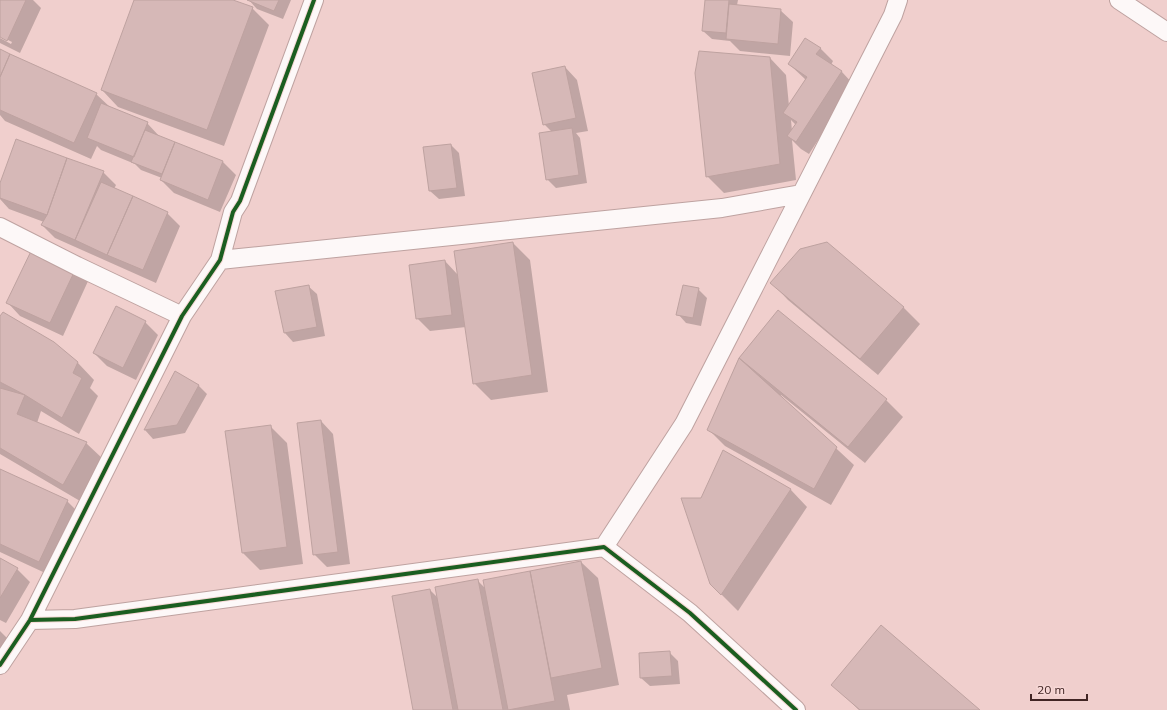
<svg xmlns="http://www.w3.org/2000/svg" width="1167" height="710" font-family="Mulish,sans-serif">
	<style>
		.shadow { fill: #0003; fill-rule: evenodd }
		.building { fill: #d6b8b7; stroke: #bea2a0 }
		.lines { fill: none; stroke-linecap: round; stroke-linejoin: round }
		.minor-casing { stroke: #bea2a0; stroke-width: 20 }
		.minor { stroke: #fdf8f8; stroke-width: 18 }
		.cycleway-casing { stroke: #f7d8d6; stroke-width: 6 }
		.cycleway { stroke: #1b5e20; stroke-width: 4 }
	</style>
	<rect width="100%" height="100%" fill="#f0cfcd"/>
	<!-- shadow -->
	<path class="shadow" d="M0 0H33L41 8 20 53 0 43V38L11 44 12 42 0 36Z
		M135 0H230L252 8 269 25 224 146 118 107 102 90Z
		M249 0H291L283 19 257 9Z
		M706 0H738L737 5 780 10 793 22 790 56 740 51 730 41 712 39 703 31Z
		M820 48 833 61 831 65 842 72 854 85 809 154 801 149 792 140 796 180 724 193 707 176 770 58 786 75 789 106 806 80 789 64ZM791 120 796 125 792 131Z
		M0 50 96 94 111 108 147 123 160 137 223 162 236 175 220 212 174 193 161 180 162 178 141 170 135 164 101 150 97 146 91 159 5 121 0 115Z
		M565 67 577 80 588 131 576 133 580 138 587 183 556 188 547 179 552 132 544 124Z
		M451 145 459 153 465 196 439 199 430 191Z
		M103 172 116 185 114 189 167 213 180 226 156 283 55 238 42 225 44 222 9 209 0 199V186Z
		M513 243 530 260 548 392 491 400 474 383 466 327 430 331 417 318 445 261 458 275Z
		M827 243 904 308 920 324 878 375 788 300 772 283Z
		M34 247 89 279 63 336 20 316 8 303Z
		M308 286 317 294 325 336 293 342 285 333 277 292Z
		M698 289 707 298 701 326 686 323 678 314Z
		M778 311 886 400 903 417 865 463 781 395 780 396 854 465 831 505 725 446 708 429 739 358Z
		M0 318 53 343 78 363 94 380 90 388 98 396 79 434 41 411 37 423 86 443 103 459 80 501 0 454Z
		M145 322 158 335 136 380 107 366 94 353Z
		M175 372 198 385 207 394 185 433 153 439 145 430Z
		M321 421 333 434 350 564 327 567 314 554Z
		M270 426 287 443 303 564 260 570 243 553Z
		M724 451 791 490 807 507 738 611 721 594 702 499Z
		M0 470 67 501 84 518 56 578 0 552Z
		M0 559 17 569 30 582 6 623 0 620Z
		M581 562 598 578 619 685 567 695 570 710H414L430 590 438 598 477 580 486 589 484 581Z
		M0 631 13 644 0 663Z
		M669 652 678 661 680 684 650 686 641 678Z
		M832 684 979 710H859Z"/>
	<!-- building -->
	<path class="building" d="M0 0H26L7 41 0 37Z
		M134 0H233L253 7 207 130 101 90Z
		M247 0H279L274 11Z
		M705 0H729L726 33 702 31Z
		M729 4 781 9 778 44 726 39Z
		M805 38 821 48 816 54 842 71 796 142 787 136 797 122 783 113 807 77 788 64Z
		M0 49 10 54 0 77Z
		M699 51 770 57 780 164 706 177 695 73Z
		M10 54 97 93 74 143 0 110V77Z
		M565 66 576 118 543 125 532 73Z
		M101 103 148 122 134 157 87 138Z
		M572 128 579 175 546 180 539 133Z
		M145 130 175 142 162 174 131 162Z
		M16 139 67 158 47 215 0 198V183Z
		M175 142 223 161 208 200 160 180Z
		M451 144 457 188 429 191 423 147Z
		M67 158 104 171 75 240 41 225 47 215Z
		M101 182 133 196 107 255 75 240Z
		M133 196 168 212 143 270 107 255Z
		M513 242 532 375 473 384 454 251Z
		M827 242 904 307 860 359 770 283 800 249Z
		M34 245 77 266 50 323 6 303Z
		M445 260 452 315 416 319 409 265Z
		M309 285 317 327 284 333 275 291Z
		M683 285 699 288 693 318 676 315Z
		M116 306 146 321 123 368 93 353Z
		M778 310 887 399 848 447 739 358Z
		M3 312 54 342 78 362 73 373 82 378 62 418 25 395 0 382V316Z
		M739 358 837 447 814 489 707 430Z
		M175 371 199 385 177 425 144 430Z
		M0 388 25 395 17 414 87 442 63 485 0 448Z
		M321 420 338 552 313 555 297 423Z
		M271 425 287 547 242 553 225 431Z
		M723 450 791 489 721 595 710 584 681 498H701Z
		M0 469 68 500 39 562 0 544Z
		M0 558 18 568 0 598Z
		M581 561 602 668 551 678 530 571Z
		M530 571 555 701 508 710 483 580Z
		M478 579 503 710H458L435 587Z
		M430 589 453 710H413L392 596Z
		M881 625 980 710H860L831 685Z
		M670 651 672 676 640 678 639 653Z"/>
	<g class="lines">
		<defs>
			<path id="minor" d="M1119 0 1167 32
				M0 227 77 266 182 316
				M220 260 722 208 801 194
				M604 547 684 424 893 15 898 0
				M30 620 75 619 604 547 690 613 796 710
				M0 665 30 620 182 316 220 260 233 212 240 201 314 0"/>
		</defs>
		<!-- minor casing -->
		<use href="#minor" class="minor-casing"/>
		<!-- minor -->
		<use href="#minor" class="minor"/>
		<defs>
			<path id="cycleway" d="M30 620 75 619 604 547 690 613 796 710
				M0 665 30 620 182 316 220 260 233 212 240 201 314 0"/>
		</defs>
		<!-- cycleway casing -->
		<use href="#cycleway" class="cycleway-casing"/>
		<!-- cycleway -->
		<use href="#cycleway" class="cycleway"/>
	</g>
	<!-- scale -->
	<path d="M1031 694v6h56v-6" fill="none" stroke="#412524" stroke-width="2"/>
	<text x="1037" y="694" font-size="12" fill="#412524" stroke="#f7d8d6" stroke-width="3" paint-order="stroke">20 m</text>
</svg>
